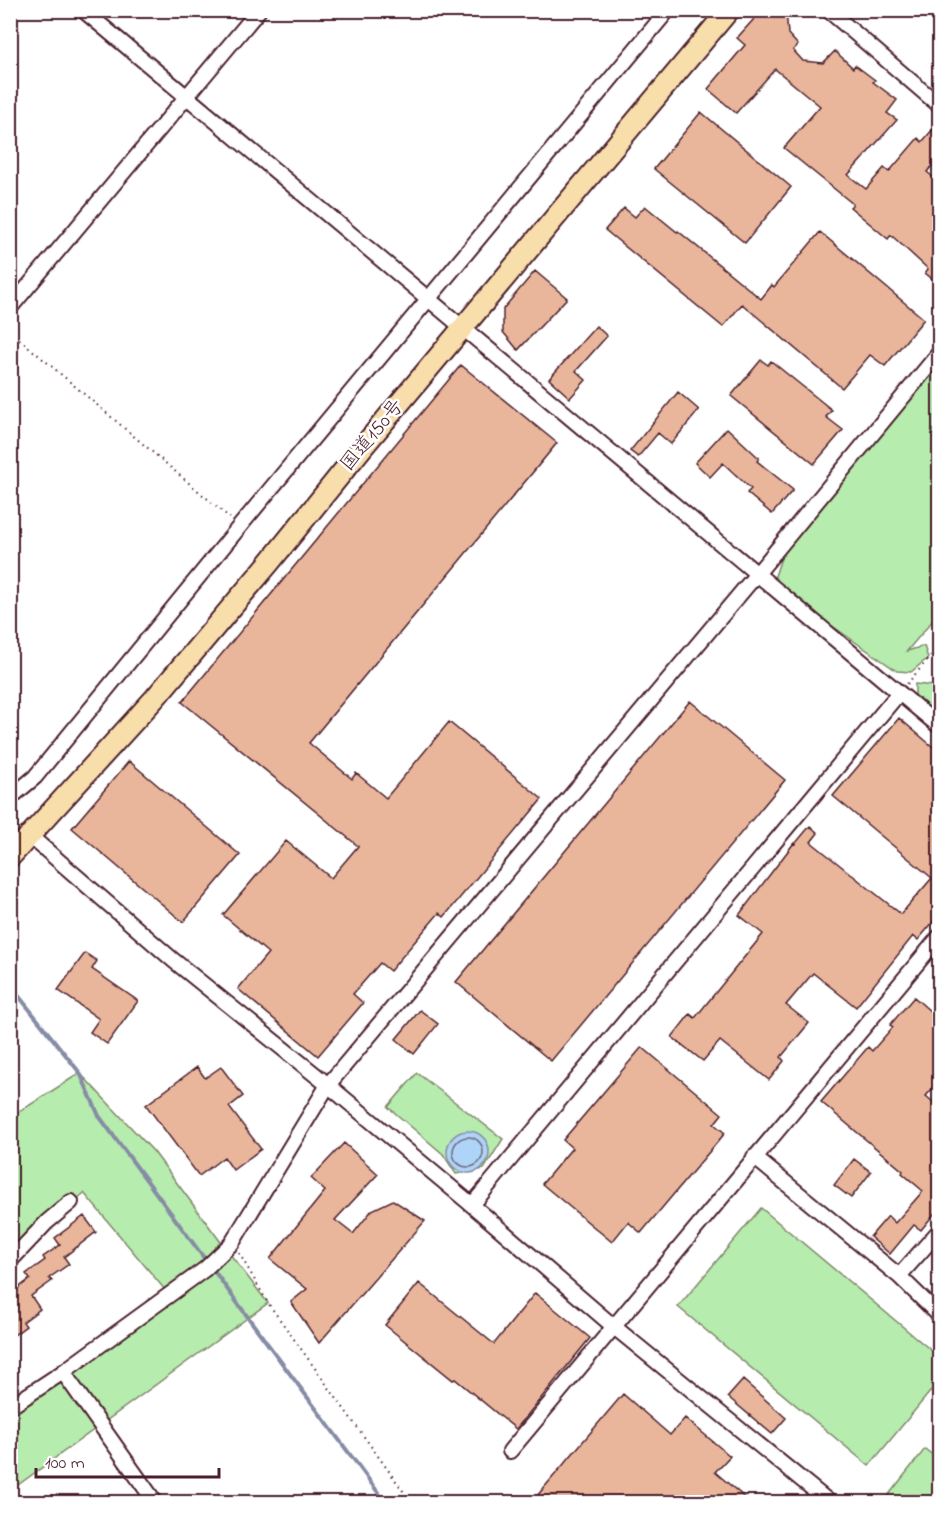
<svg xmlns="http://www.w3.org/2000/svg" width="950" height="1513" font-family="'Indie Flower','Klee One',sans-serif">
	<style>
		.green { fill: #b6ecad; stroke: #80866c; stroke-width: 1.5 }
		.water { fill: #aed4f7; stroke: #868ca5; stroke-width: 1.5 }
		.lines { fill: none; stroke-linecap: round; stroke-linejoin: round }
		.shore { stroke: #72677d; stroke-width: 1.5 }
		.stream { stroke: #868ca5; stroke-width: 4 }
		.building { fill: #e9b69c; stroke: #4a1f2b; stroke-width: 1.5 }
		.minor-casing { stroke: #4a1f2b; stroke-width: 18 }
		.highway-casing { stroke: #4a1f2b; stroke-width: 24 }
		.path { stroke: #4a1f2b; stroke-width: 2; stroke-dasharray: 1.5 4.5; stroke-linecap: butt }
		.minor { stroke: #fff; stroke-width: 14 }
		.highway { stroke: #f8deab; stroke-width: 20 }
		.labels { text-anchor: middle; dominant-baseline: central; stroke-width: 5; stroke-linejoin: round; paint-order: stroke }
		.street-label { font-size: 20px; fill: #4a1f2b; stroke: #fff }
	</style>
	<rect width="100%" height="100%" fill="#fff"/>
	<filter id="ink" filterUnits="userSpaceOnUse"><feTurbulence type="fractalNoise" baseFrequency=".0167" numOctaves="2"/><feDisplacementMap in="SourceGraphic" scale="12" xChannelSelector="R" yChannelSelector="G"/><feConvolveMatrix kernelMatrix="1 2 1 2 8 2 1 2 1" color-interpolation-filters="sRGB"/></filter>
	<g filter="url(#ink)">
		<!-- green -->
		<path class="green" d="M939 366V613L907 651 924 646 928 658 911 672 897 671 828 623 797 596 774 579 783 552Z
			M915 684 934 686 939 691V720L915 700Z
			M80 1073 154 1152 226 1249 268 1303 11 1490V1405L166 1291 84 1193 11 1261V1119L14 1115Z
			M417 1073 503 1139 484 1169 456 1174 443 1154 388 1107Z
			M761 1208 939 1357V1381L869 1466 678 1307Z
			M925 1449 939 1460V1502H883Z"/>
		<!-- water -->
		<path class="water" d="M447 1152a21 21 0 1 1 42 0a21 21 0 1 1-42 0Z"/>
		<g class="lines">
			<!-- shore -->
			<path class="shore" d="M453 1152a15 15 0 1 1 30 0a15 15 0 1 1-30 0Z"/>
			<!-- stream -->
			<path class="stream" d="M10 985 80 1073 99 1116 207 1262
				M212 1268C269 1347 328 1424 385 1502"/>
		</g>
		<!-- building -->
		<path class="building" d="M762 10H786L788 34 798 45 793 50 803 61 823 63 835 51 853 68 855 65 875 80 873 82 897 100 887 113 897 120 848 175 866 189 884 168 889 172 918 138 922 142 939 122V157L927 172 939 182V247L932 255 939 261V284L925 273 928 269 891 235 888 239 850 207 853 204 784 148 820 106 775 69 736 113 708 89 745 45 737 38Z
			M701 112 791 187 745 243 654 169Z
			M645 206 677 232 678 231 761 299 772 285 774 287 820 232 924 319 885 366 870 355 842 388 742 304 723 327 605 230 624 208 635 217Z
			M535 271 567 298 518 350 503 332V309Z
			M596 326 607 336 576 371 586 380 570 398 549 379Z
			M761 360 768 365 771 361 832 410 826 417 843 430 814 464 731 396Z
			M461 365 557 443 309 743 352 779 356 773 386 798 449 722 542 799 444 917 439 913 390 971 380 963 353 994 363 1003 318 1056 238 989 268 953 223 915 286 841 331 878 358 846 182 702Z
			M678 392 699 410 671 444 658 433 638 457 630 451Z
			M727 428 759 458 757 461 793 490 772 514 747 493 751 489 723 463 710 477 695 463Z
			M690 701 785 780 551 1061 456 982Z
			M899 718 939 752V915L918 940 913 936 856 1007 813 973 786 1005 809 1023 781 1057 784 1061 769 1080 720 1041 703 1061 672 1037 690 1014 695 1018 763 934 739 915 794 843 795 844 810 826 818 833 811 842 901 914 932 878 833 796Z
			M129 761 240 855 183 922 72 828Z
			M85 953 97 961 92 969 138 1001 107 1044 90 1032 99 1019 58 990Z
			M914 997 939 1019V1081L926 1096 939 1107V1208L921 1230 914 1225 890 1254 870 1237 888 1216 895 1223 923 1191 902 1173 903 1171 821 1102 868 1047 872 1051 893 1027 890 1025Z
			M420 1010 438 1024 414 1054 396 1039Z
			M642 1047 722 1114 714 1124 725 1133 641 1233 628 1222 612 1242 542 1184 572 1148 563 1140Z
			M197 1067 205 1078 221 1067 243 1096 229 1107 261 1149 233 1170 224 1157 199 1176 146 1105Z
			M344 1143 378 1174 335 1220 353 1234 372 1210 393 1200 425 1221 319 1343 291 1302 307 1289 270 1259 325 1191 311 1178Z
			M854 1159 871 1172 851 1198 834 1185Z
			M84 1216 96 1232 64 1257 69 1264 49 1278 52 1281 31 1296 40 1309 23 1322 26 1326 10 1338V1294L30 1279 26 1274 45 1260 43 1257 60 1245 55 1238Z
			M419 1283 494 1344 535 1293 590 1338 516 1429 455 1379 453 1380 385 1325Z
			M743 1380 786 1418 772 1434 728 1397Z
			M623 1394 670 1435 685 1418 730 1456 715 1472 751 1503H531Z"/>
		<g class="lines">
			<defs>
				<path id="minor" d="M83 10 940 727
					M828 10 940 106
					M10 308 259 10
					M10 798 35 777 240 526 668 10
					M30 836 173 960 328 1085 472 1205 613 1326 829 1502
					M754 1157 899 1276 940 1316
					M472 1205 899 693
					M10 1261 47 1222 71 1202
					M899 1276 940 1230
					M63 1372 155 1502
					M10 1407 63 1372 205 1269 232 1243 328 1085 756 575 940 352
					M510 1451 940 936"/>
				<path id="highway" d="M10 857 155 698 269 563 362 448 729 10"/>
			</defs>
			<!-- minor casing -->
			<use href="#minor" class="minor-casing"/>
			<!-- highway casing -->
			<use href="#highway" class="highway-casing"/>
			<!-- path -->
			<path class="path" d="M10 331 230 518
				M907 684 940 645
				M239 1253 268 1303 411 1502"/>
			<!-- minor -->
			<use href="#minor" class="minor"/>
			<!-- highway -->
			<use href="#highway" class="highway"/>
		</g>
	</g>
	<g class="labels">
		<!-- street labels -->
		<g class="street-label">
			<text transform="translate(373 436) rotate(-50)">国道150号</text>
		</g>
	</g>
	<!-- margin -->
	<rect width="950" height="1513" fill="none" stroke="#fff" stroke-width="36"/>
	<rect x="18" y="18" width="914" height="1477" fill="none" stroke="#4a1f2b" stroke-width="2" filter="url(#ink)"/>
	<!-- scale -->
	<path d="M36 1468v9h183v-9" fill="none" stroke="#4a1f2b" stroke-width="3"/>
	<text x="45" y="1468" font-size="18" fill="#4a1f2b" stroke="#ffffff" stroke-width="4.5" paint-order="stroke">100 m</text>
</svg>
